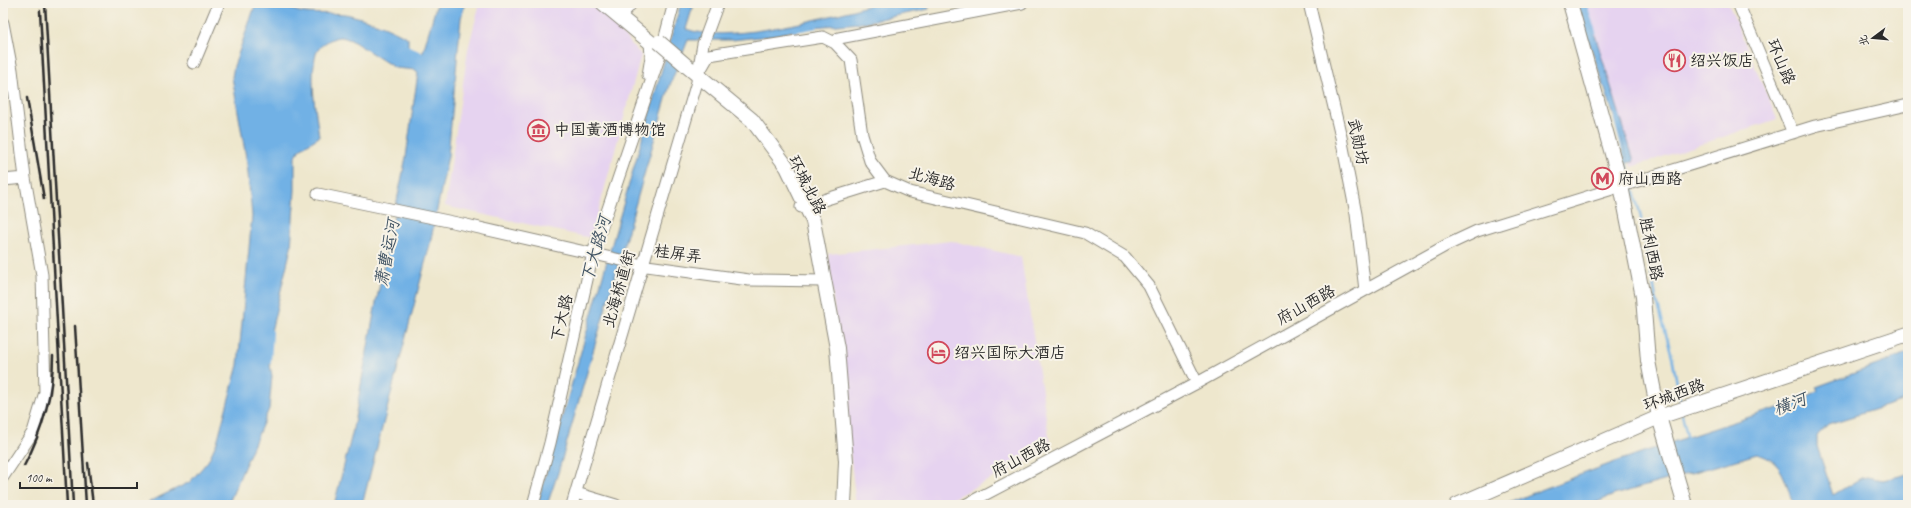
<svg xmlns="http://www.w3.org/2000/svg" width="1911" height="508" font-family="Caveat,'LXGW WenKai TC',sans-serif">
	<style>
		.built { fill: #e6d3f0 }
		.water { fill: #71b1e5; stroke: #4e6e88 }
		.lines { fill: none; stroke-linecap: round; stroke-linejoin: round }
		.stream { stroke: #71b1e5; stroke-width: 2.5 }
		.canal { stroke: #71b1e5; stroke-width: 8 }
		.minor-casing { stroke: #8c897c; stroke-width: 13 }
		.major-casing { stroke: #8c897c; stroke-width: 16 }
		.minor { stroke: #fff; stroke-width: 11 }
		.major { stroke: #fff; stroke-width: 14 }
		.rail { stroke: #2b2b2b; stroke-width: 2.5 }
		.major-bridge-casing { stroke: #8c897c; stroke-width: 16; stroke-linecap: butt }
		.major-bridge { stroke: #fff; stroke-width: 14 }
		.labels { text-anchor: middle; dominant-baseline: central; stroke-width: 4; stroke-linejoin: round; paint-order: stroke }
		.poi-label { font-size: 16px; fill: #2b2b2b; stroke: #f7f3e8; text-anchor: start }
		.street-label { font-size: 16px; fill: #2b2b2b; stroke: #f7f3e8 }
		.water-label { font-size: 17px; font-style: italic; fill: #405363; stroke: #f7f3e8 }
	</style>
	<rect width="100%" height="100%" fill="#f7f3e8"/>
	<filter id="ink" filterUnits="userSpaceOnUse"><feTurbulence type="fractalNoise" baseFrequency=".025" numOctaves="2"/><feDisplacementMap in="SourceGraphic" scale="8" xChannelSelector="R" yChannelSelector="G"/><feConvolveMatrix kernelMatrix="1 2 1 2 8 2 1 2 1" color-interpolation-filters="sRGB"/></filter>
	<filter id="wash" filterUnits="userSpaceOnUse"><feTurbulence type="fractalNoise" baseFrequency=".012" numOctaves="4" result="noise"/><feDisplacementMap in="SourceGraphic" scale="16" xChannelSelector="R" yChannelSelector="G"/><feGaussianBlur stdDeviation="0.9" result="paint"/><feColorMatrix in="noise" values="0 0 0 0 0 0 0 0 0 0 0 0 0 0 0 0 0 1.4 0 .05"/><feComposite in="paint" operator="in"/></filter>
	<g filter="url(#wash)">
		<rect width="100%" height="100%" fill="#eee7cd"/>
		<!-- built -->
		<path class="built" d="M480 3H595L641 55 591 238 445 206 468 49Z
			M1577 3H1728L1777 119 1632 167Z
			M952 241 1021 257 1051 449 939 505H856L828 254Z"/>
		<!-- water -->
		<path class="water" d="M256 3H285C297 20 331 10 350 15 370 20 391 28 408 38V52L421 59 437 3H465L461 18 448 156 430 244 362 505H334L352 434 375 308 406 157 418 73 416 70 395 68 351 40C347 39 344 37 340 37 332 37 318 46 316 54 309 80 316 111 319 137L300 149 295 157V190L291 248 267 348 272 376 269 409 228 505H149V502L190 482 208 461 217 442 238 365 252 216 247 163 232 77 234 66Z
			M681 3H694L686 29C723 43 807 22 846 12 858 9 870 4 882 3 897 1 913 3 928 3L929 9 861 23 813 27 769 36 732 40H688L670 85 558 473 547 505H537Z
			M1576 3H1585L1634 161 1628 163 1622 140Z
			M1908 352V399L1828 424 1817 436V446L1833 495 1861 478 1867 477 1883 480 1908 474V504L1793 505C1785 481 1784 461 1757 454L1614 495 1590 505H1504C1597 466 1694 434 1791 404H1796L1818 390 1816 387 1888 361Z"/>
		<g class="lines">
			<!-- stream -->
			<path class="stream" d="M1585 3 1595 33
				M794 31 816 27
				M1615 119 1631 180
				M1632 185 1640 213 1656 298 1672 356 1681 405
				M1682 414 1688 440"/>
			<!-- canal -->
			<path class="canal" d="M399 45 431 62
				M267 361 269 333"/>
		</g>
	</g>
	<g filter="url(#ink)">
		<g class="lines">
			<defs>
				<path id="minor" d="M1309 3 1341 137 1356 214 1365 290
					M1738 3 1793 133
					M624 12 632 3
					M3 23 12 70 25 178 42 275 45 392 33 432 3 477
					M835 43 839 38 1022 3
					M194 63 219 3
					M699 67 703 44 718 3
					M648 75 651 57 650 42
					M3 180 25 178
					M318 194 462 224 647 266 749 280 824 281
					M801 207 885 181
					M576 493 616 505
					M533 505 550 443 593 253 661 52 674 3
					M572 505 697 82 698 74 709 55 823 37 835 43 851 60 862 135 870 161 885 181 910 192 1085 233 1125 257 1149 286 1197 383
					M965 505 1197 383 1447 245 1477 231 1815 126 1908 105"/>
				<path id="major" d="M603 3 656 47
					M1570 3 1621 186 1643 297 1648 361 1659 417 1685 505
					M688 67 752 120 787 167 813 221 837 348 846 461 844 505
					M1457 505 1659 417 1908 334"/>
			</defs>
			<!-- minor casing -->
			<use href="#minor" class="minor-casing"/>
			<!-- major casing -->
			<use href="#major" class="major-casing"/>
			<!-- minor -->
			<use href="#minor" class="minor"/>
			<!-- major -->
			<use href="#major" class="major"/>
			<!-- rail -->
			<path class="rail" d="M45 3 73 505
				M40 11 67 505
				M27 98 44 199
				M75 326 86 505
				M88 463 93 505
				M24 466C42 432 53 395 53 356"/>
			<defs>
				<path id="major-bridge" d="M659 42 688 67"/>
			</defs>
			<!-- major-bridge casing -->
			<use href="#major-bridge" class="major-bridge-casing"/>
			<!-- major-bridge -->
			<use href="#major-bridge" class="major-bridge"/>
		</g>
	</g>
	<!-- icons -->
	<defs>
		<symbol id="restaurant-ring" viewBox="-11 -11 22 22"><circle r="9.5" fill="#f7f3e8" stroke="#d1495b" stroke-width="1.5"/><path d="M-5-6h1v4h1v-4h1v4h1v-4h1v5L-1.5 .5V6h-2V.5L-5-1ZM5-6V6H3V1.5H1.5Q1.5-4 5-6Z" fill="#d1495b"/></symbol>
		<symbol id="museum-ring" viewBox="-11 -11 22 22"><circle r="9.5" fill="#f7f3e8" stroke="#d1495b" stroke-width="1.5"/><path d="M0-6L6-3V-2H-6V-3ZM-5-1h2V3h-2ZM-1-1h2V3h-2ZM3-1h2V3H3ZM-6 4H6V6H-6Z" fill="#d1495b"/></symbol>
		<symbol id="metro-ring" viewBox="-11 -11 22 22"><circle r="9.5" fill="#f7f3e8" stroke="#d1495b" stroke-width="1.5"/><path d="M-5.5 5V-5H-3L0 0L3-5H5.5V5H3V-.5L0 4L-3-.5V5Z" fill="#d1495b"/></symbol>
		<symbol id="hotel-ring" viewBox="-11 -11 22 22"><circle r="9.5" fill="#f7f3e8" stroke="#d1495b" stroke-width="1.5"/><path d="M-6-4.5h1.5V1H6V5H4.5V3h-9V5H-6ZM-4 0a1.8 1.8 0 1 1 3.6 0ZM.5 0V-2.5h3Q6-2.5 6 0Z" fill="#d1495b"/></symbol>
	</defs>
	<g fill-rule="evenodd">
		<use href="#restaurant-ring" x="1662" y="48" width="25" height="25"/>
		<use href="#museum-ring" x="526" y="118" width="25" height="25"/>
		<use href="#metro-ring" x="1590" y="166" width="25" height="25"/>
		<use href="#hotel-ring" x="926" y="340" width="25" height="25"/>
	</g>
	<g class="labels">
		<!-- poi labels -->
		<g class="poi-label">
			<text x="1690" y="61">绍兴饭店</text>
			<text x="554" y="130">中国黄酒博物馆</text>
			<text x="1618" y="179">府山西路</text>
			<text x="954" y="353">绍兴国际大酒店</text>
		</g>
		<!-- street labels -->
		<g class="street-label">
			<text transform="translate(1781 62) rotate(67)">环山路</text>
			<text transform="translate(1358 142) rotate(78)">武勋坊</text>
			<text transform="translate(932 179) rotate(16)">北海路</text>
			<text transform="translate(807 185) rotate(63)">环城北路</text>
			<text transform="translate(1651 249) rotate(79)">胜利西路</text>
			<text transform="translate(678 254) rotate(8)">桂屏弄</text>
			<text transform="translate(619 289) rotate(-74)">北海桥直街</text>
			<text transform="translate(1306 305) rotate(-29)">府山西路</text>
			<text transform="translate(562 318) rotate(-77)">下大路</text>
			<text transform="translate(1674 395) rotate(-20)">环城西路</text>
			<text transform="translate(1021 458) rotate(-28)">府山西路</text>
		</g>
		<!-- water labels -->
		<g class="water-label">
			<text transform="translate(596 249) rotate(-74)">下大路河</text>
			<text transform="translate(387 253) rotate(-79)">萧曹运河</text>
			<text transform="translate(1790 404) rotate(-21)">横河</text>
		</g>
	</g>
	<!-- margin -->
	<rect width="1911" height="508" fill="none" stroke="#f7f3e8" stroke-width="16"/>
	<!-- north arrow -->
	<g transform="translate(1873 38) rotate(254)" stroke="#f7f3e8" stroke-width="3" paint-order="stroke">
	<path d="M0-3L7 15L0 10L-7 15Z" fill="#2b2b2b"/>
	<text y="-6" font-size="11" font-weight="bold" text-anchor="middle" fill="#2b2b2b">北</text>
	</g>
	<!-- scale -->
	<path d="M20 482v6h117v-6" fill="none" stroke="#2b2b2b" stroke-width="2"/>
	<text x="26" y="482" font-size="12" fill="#2b2b2b" stroke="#f7f3e8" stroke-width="3" paint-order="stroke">100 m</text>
</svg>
